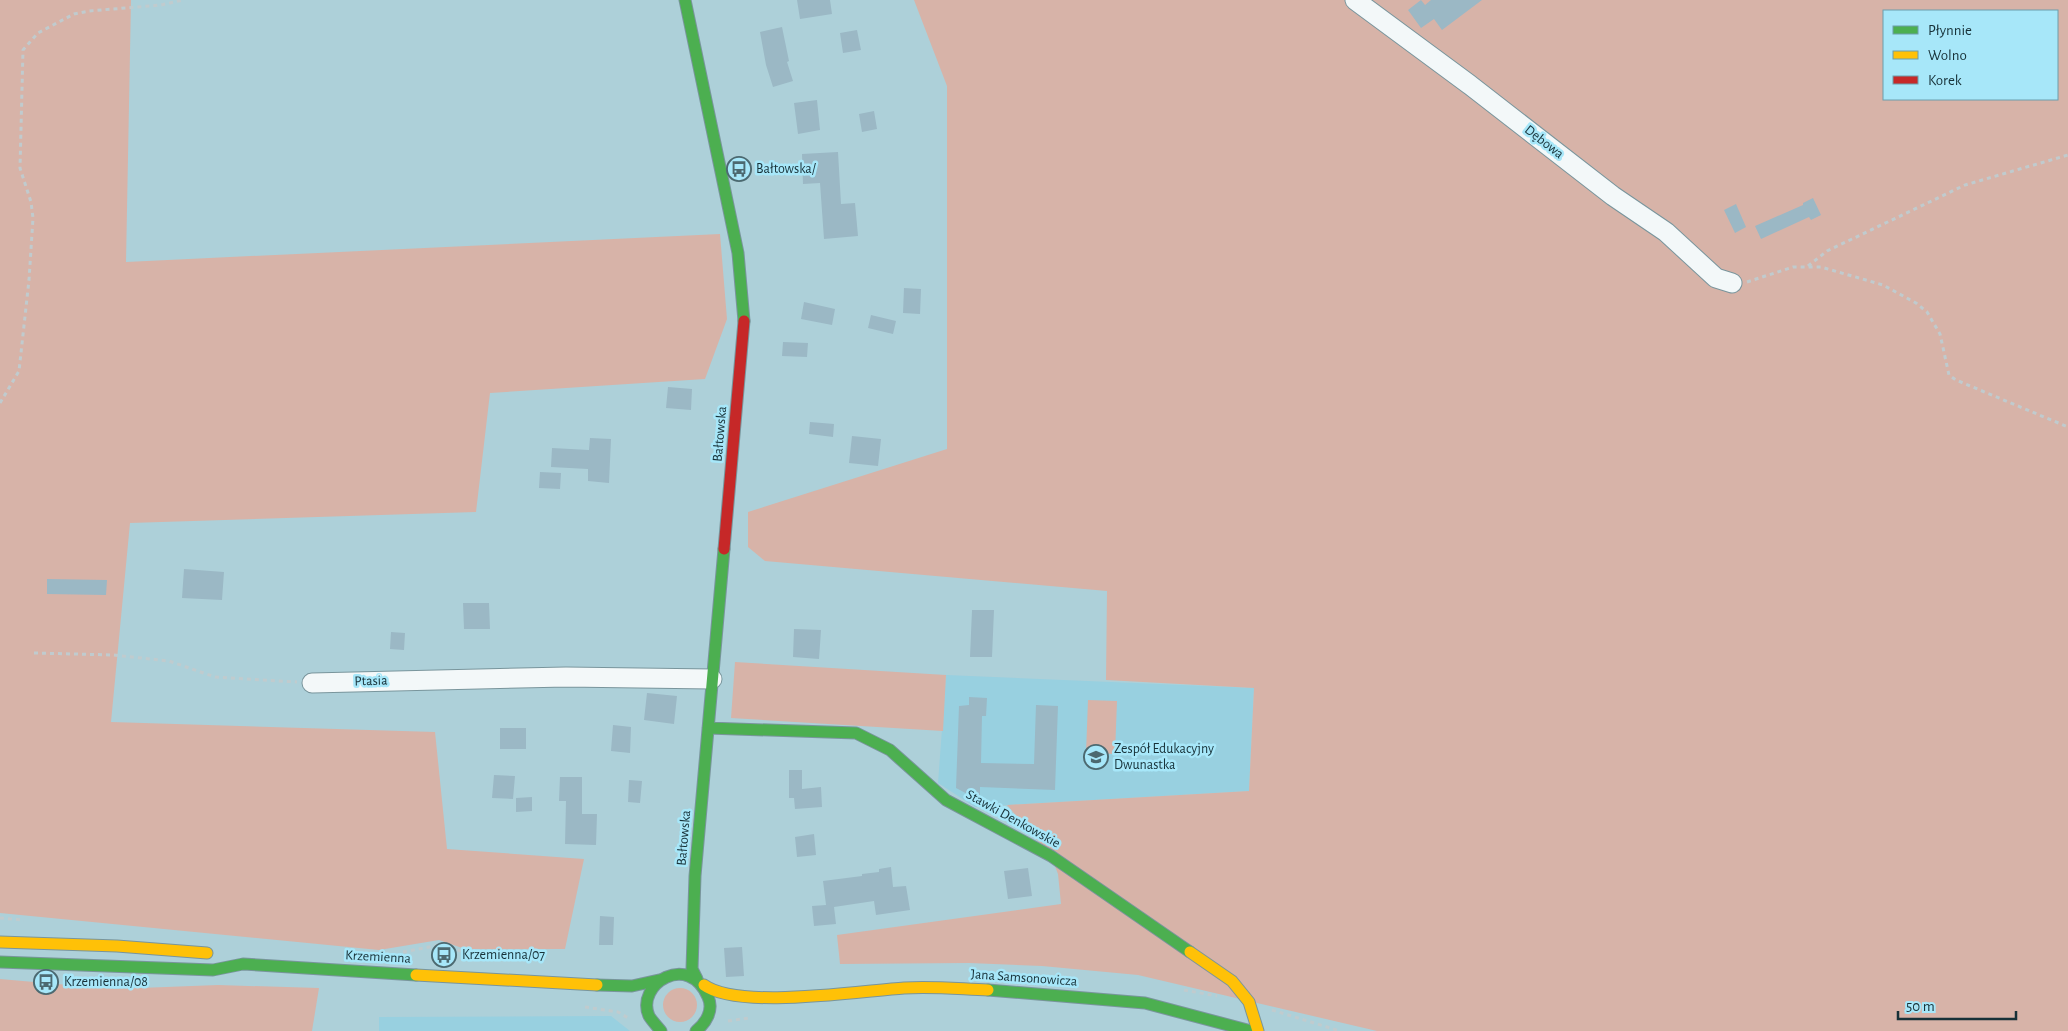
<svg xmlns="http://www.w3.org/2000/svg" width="2068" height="1031" font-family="'Alegreya Sans',sans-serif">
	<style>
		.built { fill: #98d0e0 }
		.green { fill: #d7b3a8; fill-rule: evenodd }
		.building { fill: #9bb8c5 }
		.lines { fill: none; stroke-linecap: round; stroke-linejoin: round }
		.street-casing { stroke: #79959c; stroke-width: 21 }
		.fast-casing { stroke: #79959c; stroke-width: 13 }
		.slow-casing { stroke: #79959c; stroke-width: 13 }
		.jam-casing { stroke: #79959c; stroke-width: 13 }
		.path { stroke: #c0cbce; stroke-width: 3; stroke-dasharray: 4 4; stroke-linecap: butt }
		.street { stroke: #f3f8f9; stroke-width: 19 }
		.fast { stroke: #4caf50; stroke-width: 11 }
		.slow { stroke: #ffc107; stroke-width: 11 }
		.jam { stroke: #c62828; stroke-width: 11 }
		.labels { text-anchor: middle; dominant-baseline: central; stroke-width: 5; stroke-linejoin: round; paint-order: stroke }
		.street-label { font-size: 14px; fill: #173138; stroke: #a7e7f9 }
		.poi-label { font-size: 14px; fill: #173138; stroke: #a7e7f9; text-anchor: start }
	</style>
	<rect width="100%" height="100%" fill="#add0d9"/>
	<!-- built -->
	<path class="built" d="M946 675 1254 688 1249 791 975 807 938 783Z
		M611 1016 630 1031H379V1017Z"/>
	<!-- green -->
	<path class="green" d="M0 0H131L126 262 720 234 727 319 705 379 490 393 476 512 130 523 111 722 435 732 447 849 584 859 565 949H465L439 940 379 950 0 913Z
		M914 0H2068V1031H1377L1138 975 1042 966 969 963 840 964 837 935 1061 904 1058 874 1051 856 1007 805 1249 791 1254 688 1106 680 1107 591 765 561 748 547V512L947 449V86ZM1884 11H2057V99H1884Z
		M735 662 946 675 943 731 731 718Z
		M1088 700 1117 701 1115 754 1086 753Z
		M0 979 114 989 218 985 319 988 312 1031H0Z
		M663 1005a17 17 0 1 1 34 0a17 17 0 1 1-34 0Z"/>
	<!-- building -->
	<path class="building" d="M797 0H830L832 14 800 19Z
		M1421 0 1425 5 1431 0H1482L1442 30 1434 19 1421 28 1408 10Z
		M782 27 789 61 787 62 793 81 773 87 766 65 760 32Z
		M857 30 861 50 843 53 840 33Z
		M817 100 820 130 798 134 794 103Z
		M874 111 877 129 862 132 859 114Z
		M838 152 841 204 855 203 858 236 824 239 820 183 803 184 802 154Z
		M1813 198 1821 215 1811 220 1809 217 1761 239 1755 226 1803 205V203Z
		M1736 204 1746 227 1735 233 1724 210Z
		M904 288 921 289 920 314 903 313Z
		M804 302 835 309 832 325 801 319Z
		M871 315 896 321 893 334 868 328Z
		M783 342 808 343 807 357 782 356Z
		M668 387 692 389 691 410 666 408Z
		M810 422 834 424 833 437 809 434Z
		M852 436 881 439 878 466 849 463Z
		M590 438 611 439 609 483 588 481V469L551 467 552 448 589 450Z
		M540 472 561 473 560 489 539 488Z
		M184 569 224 572 222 600 182 598Z
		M47 579 107 580 106 595 47 594Z
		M463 603H489L490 629H464Z
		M972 610H994L992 657H970Z
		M794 629 821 630 819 659 793 657Z
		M391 632 405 633 404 650 390 649Z
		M647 693 677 696 674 724 644 720Z
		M969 697 987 698 986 716H982L981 763 1034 764 1036 705 1058 706 1055 790 980 787V798H975L956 788 959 706 969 705Z
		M613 725 631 727 630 753 611 751Z
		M500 728H526V749H500Z
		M789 770H802V789L821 787 822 807 795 809 794 798H789Z
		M494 775 515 776 513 799 492 798Z
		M560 777H582V814H597L596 845 565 844 566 801H559Z
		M629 780 642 781 640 803 628 802Z
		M532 797V811L516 812V798Z
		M814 834 816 855 797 857 795 837Z
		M891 867 893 887 906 886 910 910 876 915 874 901 834 907 836 924 814 926 812 906 826 905 823 881 862 876V874L879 872V869Z
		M1028 868 1032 896 1008 899 1004 871Z
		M600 916 614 917 613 945H599Z
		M742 947 744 976 726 977 724 948Z"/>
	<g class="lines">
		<defs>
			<path id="street" d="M1355 0 1470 85 1613 196 1666 232 1716 278 1732 283
				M312 683 566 677 712 679"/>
			<path id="fast" d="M685 0 738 253 744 321
				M708 728 856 733 890 750 946 800 1051 856 1190 952
				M0 962 213 970 243 964 416 975
				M697 979 692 969 695 876 724 549
				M597 985 632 986 659 980
				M988 990 1145 1003 1251 1031
				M661 1031C657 1026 652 1021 649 1016 635 984 689 951 708 997 714 1010 706 1023 696 1031"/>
			<path id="slow" d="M0 942 117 946 207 953
				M1190 952 1232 981 1249 1002 1258 1031
				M416 975 597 985
				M704 985C738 1010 859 991 904 988 932 986 960 989 988 990"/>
			<path id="jam" d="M724 549 744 321"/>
		</defs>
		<!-- street casing -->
		<use href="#street" class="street-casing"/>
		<!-- fast casing -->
		<use href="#fast" class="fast-casing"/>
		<!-- slow casing -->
		<use href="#slow" class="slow-casing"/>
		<!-- jam casing -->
		<use href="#jam" class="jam-casing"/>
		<!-- path -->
		<path class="path" d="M1808 266 1827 251 1965 185 2068 155
			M1747 282 1793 267H1821L1883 285 1916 303 1927 312 1940 334 1949 375 1956 380 2068 427
			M0 403 19 371 29 280 33 218 31 202 20 168 23 50 38 33 74 14 89 11 161 5 183 0
			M34 653 113 655 169 661 215 677 297 682
			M0 918 24 920
			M403 952 440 945 482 957
			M1184 990 1217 996
			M585 1007 618 1012 630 1019
			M1272 1010 1340 1031
			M728 1021 749 1018"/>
		<!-- street -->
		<use href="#street" class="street"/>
		<!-- fast -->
		<use href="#fast" class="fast"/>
		<!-- slow -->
		<use href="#slow" class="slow"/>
		<!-- jam -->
		<use href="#jam" class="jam"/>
	</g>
	<!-- icons -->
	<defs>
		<symbol id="bus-ring" viewBox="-11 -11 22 22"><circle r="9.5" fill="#a7e7f9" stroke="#4c6970" stroke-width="1.5"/><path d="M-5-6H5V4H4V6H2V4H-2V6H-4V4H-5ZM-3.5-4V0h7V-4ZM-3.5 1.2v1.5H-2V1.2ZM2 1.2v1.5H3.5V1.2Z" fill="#4c6970"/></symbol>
		<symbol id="school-ring" viewBox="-11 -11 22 22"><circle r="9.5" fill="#a7e7f9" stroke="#4c6970" stroke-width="1.5"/><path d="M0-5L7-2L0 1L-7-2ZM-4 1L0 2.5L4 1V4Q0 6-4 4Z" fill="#4c6970"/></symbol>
	</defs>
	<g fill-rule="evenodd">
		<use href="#bus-ring" x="725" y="155" width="28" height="28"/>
		<use href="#school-ring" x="1082" y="743" width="28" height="28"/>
		<use href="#bus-ring" x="430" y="941" width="28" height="28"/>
		<use href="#bus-ring" x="32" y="968" width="28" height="28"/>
	</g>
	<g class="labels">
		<!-- street labels -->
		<g class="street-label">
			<text transform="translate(1544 142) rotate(38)">Dębowa</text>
			<text transform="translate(720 434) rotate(-85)">Bałtowska</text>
			<text transform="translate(371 681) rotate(-2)">Ptasia</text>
			<text transform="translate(1013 819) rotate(29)">Stawki Denkowskie</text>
			<text transform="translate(684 838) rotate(-85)">Bałtowska</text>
			<text transform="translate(378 957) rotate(3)">Krzemienna</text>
			<text transform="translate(1024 978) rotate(4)">Jana Samsonowicza</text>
		</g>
		<!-- poi labels -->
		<g class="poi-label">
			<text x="756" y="169">Bałtowska/</text>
			<text x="1114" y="749">Zespół Edukacyjny<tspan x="1114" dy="16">Dwunastka</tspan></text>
			<text x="462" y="955">Krzemienna/07</text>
			<text x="64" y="982">Krzemienna/08</text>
		</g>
	</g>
	<!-- legend -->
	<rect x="1883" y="10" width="175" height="90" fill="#a7e7f9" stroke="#6d9eac"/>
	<rect x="1893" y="26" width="25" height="8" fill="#4caf50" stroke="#6d9eac"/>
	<text x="1928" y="35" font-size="15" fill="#173138">Płynnie</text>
	<rect x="1893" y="51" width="25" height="8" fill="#ffc107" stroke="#6d9eac"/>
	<text x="1928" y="60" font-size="15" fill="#173138">Wolno</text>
	<rect x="1893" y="76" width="25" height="8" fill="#c62828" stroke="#6d9eac"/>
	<text x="1928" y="85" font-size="15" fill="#173138">Korek</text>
	<!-- scale -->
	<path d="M1898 1011v8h118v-8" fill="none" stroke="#173138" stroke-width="2.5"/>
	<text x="1906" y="1011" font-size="15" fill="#173138" stroke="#a7e7f9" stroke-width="4" paint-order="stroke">50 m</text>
</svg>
